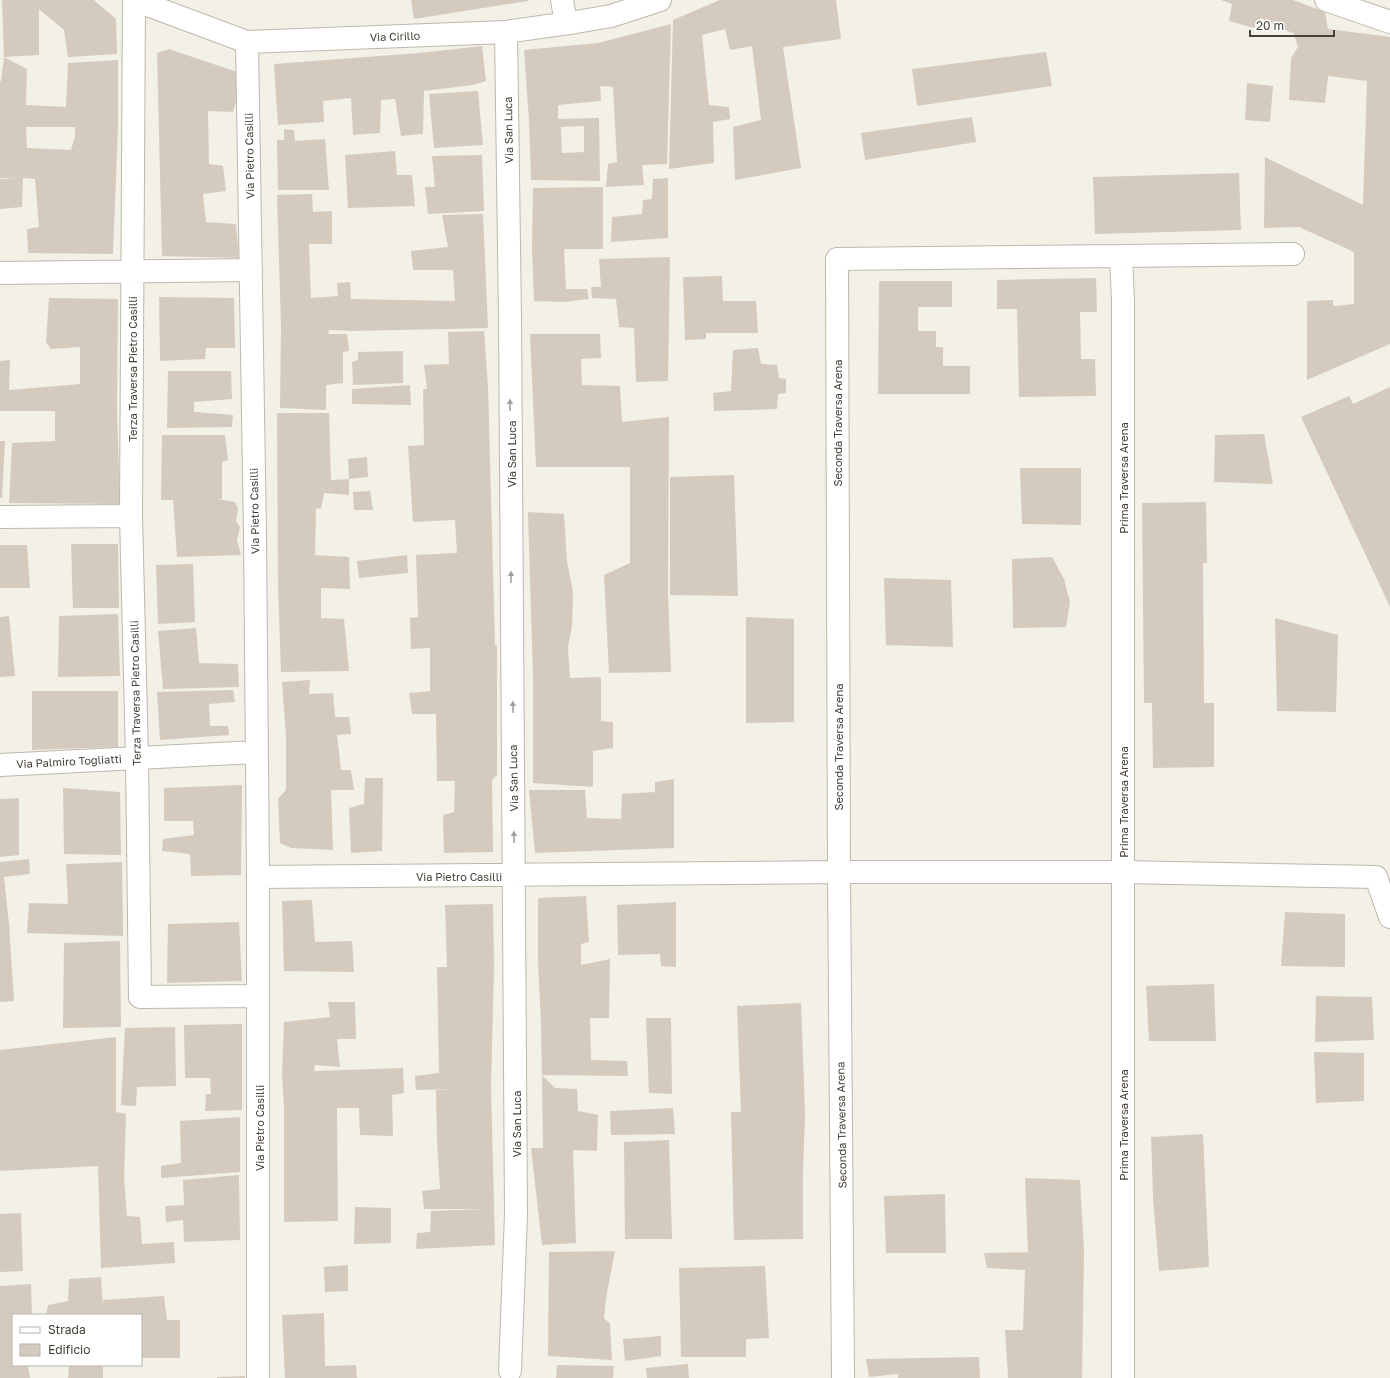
<svg xmlns="http://www.w3.org/2000/svg" width="1390" height="1378" font-family="'Golos Text',sans-serif">
	<style>
		.building { fill: #d4cbbe; fill-rule: evenodd }
		.lines { fill: none; stroke-linecap: round; stroke-linejoin: round }
		.street-casing { stroke: #beb7ab; stroke-width: 24 }
		.street { stroke: #fff; stroke-width: 22 }
		.oneway { fill: #a2a09b }
		.labels { text-anchor: middle; dominant-baseline: central; stroke-width: 3; stroke-linejoin: round; paint-order: stroke }
		.street-label { font-size: 11px; fill: #464037; stroke: #fff }
	</style>
	<rect width="100%" height="100%" fill="#f3f0e8"/>
	<!-- building -->
	<path class="building" d="M2 0H94L116 19 117 54 68 57 64 30 39 9V55L4 57Z
		M411 0H528V1L414 19Z
		M720 0H836L841 39 783 47 801 168 735 180 733 127 761 120 752 46 730 50 725 29 702 35 709 105 729 107 730 119 713 122 714 163 669 169 673 20Z
		M1221 0H1293L1325 12 1328 29 1390 37V344L1307 380V301L1333 300V306L1354 304V252L1299 227 1264 228 1265 157 1363 205 1367 81 1328 76 1325 103 1289 100 1291 58 1298 47 1294 34 1261 18 1254 28 1229 21 1232 4Z
		M671 24 667 164 642 165 644 185 606 187 608 164 617 162 613 87 600 86 601 101 558 105V119L599 118 600 181 531 180 529 120 524 50 598 43ZM584 126V152L562 153 561 127Z
		M482 46 486 81 473 85 424 91 423 134 401 136 395 99 381 100 380 133 353 135 351 98 323 101 324 122 278 125 274 64 419 53Z
		M169 49 237 72 236 101 233 112 208 111 209 164 223 166 226 191 203 194 206 222 236 224 239 258 162 256 157 53Z
		M1046 52 1052 86 917 106 912 69Z
		M4 57 27 69 26 105 66 107 68 63 118 60V127L113 254 28 253 27 229 39 227 35 179 23 178 22 207 0 209V179L17 178H0V81H1ZM26 127H75V136L71 150 27 148Z
		M1247 83 1273 86 1270 122 1245 120Z
		M478 91 483 145 434 148 429 94Z
		M972 117 976 142 865 160 861 133Z
		M284 129 294 130 295 141 325 139 329 190H278L277 140H284Z
		M395 151 397 175H412L415 206 348 208 345 155Z
		M482 155 484 211 428 214 425 187H435L432 156Z
		M1239 173 1241 230 1095 234 1093 177Z
		M668 178V238L611 242 612 217 642 214 643 200 652 199 653 179Z
		M603 187V249H564L566 289H587L589 299 564 302 534 301 532 249 533 188Z
		M312 194 313 212 332 211V244H309L311 298 338 296 337 283 350 282 351 299 455 301 453 270H413L411 251 448 247 442 215 483 214 488 328 353 331 329 330 328 334H347L349 351 343 352V383L326 385V410L280 408 281 327 277 195Z
		M670 257 668 381 636 382 634 328 619 327 616 299 592 298 591 287H601L599 259Z
		M722 276 723 301H756L758 333H706V339L685 340 683 277Z
		M1096 278 1097 312H1080L1081 359H1095L1096 396 1019 397 1017 309H997V280Z
		M879 281H952V307H918V331H936V347H943V366H970V394H878Z
		M159 297 234 298 235 348H206L205 359 160 361Z
		M49 298 118 299 117 410 120 504 9 503 12 443 55 441V411H0V361L10 360 9 390 80 384V347L51 349 46 342Z
		M484 331 488 386 495 645H497V775L492 780 493 852 444 853 443 815 454 812 455 781H437L436 714H412L409 693 430 691V648L411 649 410 618 418 617 416 555 457 553 455 520 413 522 408 446 424 445 423 389H427L424 365 449 364 448 332Z
		M530 334H600L601 358 581 359 582 385 620 386 622 422 669 417 668 594 671 672 609 673 604 575 630 563V467H536Z
		M758 348 761 364 777 365 779 378 786 379V393L778 394 777 409 714 411 713 393 731 391 733 350Z
		M403 351V383L353 385 352 362 358 360V352Z
		M168 371H231L232 399 194 402V412L233 415 232 427 167 428Z
		M410 385 411 405 352 404V389Z
		M1390 387V607L1301 417 1349 396 1353 404Z
		M277 413H329L331 480 349 479V495L324 493 321 509 316 508 315 555 349 557 350 589 321 588V618L344 619 349 671 281 672 278 586Z
		M1264 434 1273 484 1214 482 1215 435Z
		M162 435H225L228 460 222 462V499H217L235 502 238 509 236 521 240 527 237 540 241 555 177 557 173 500H161Z
		M0 441H5L2 498H0Z
		M367 457 368 477 349 479 348 459Z
		M1020 468H1081V525L1022 524Z
		M734 475 738 596 670 595V477Z
		M370 491 373 510H354L353 492Z
		M1206 502 1207 563H1203L1204 703H1214V767L1153 768 1152 703H1144L1142 503Z
		M528 512 564 514 567 561 573 592 572 626 568 646 570 678 601 677V721L613 722V748L593 751V787L533 783V678Z
		M71 544H118L119 608H73Z
		M0 545H27L30 588H0Z
		M407 555 408 573 359 578 357 561Z
		M1052 557 1064 579 1070 602 1066 627 1013 628 1012 559Z
		M193 564 195 622 158 624 156 565Z
		M884 578 951 580 953 647 886 645Z
		M118 614 120 676 58 677 59 616Z
		M9 616 15 676 0 677V617Z
		M746 617 794 619V722L746 723Z
		M1275 618 1338 635 1336 712 1277 711Z
		M196 628 199 663 238 664 239 687 163 689 158 631Z
		M310 680 309 694 333 693 335 717H349L351 734 337 735 341 770H351L354 790H331L333 850 291 848 280 843 278 799 286 790V737L282 682Z
		M233 690 235 702 209 704 210 726H228L229 735 160 740 157 692Z
		M32 691H118V747L32 750Z
		M365 778H383L382 851 351 853 349 808 364 804Z
		M674 779V848L535 853 529 790H585L587 818 621 819 622 794 655 792V782Z
		M242 785 241 875 191 876 190 854 162 851 163 839 194 835 193 821H164V788Z
		M63 788 120 792 121 855 64 854Z
		M19 798V855L0 857V799Z
		M29 859 30 874 4 877 9 924 14 1001 0 1002V862Z
		M122 862 123 936 27 933 29 903 68 904 66 864Z
		M586 896 589 942 581 944V965L610 959 609 1018H590L591 1060 627 1061 628 1076 542 1075 555 1088 577 1089 578 1111 598 1115 597 1151 573 1150 576 1243 542 1245 531 1148H543L541 1022 538 963V898Z
		M312 900 315 942 352 941 354 972 284 971 282 901Z
		M676 902V967L661 966 660 954 618 955 617 905Z
		M493 904 494 967 491 1087 495 1245 416 1249 417 1233 430 1232 431 1211 484 1209H424L422 1191 440 1189 437 1142 436 1090 454 1089 416 1090 415 1076 439 1073 437 967H447L445 905Z
		M1285 912 1345 914V967L1281 966Z
		M239 922 242 981 167 983 168 924Z
		M120 941 121 1027 63 1028 64 943Z
		M1214 984 1216 1041H1149L1146 986Z
		M1316 996 1372 997 1374 1040 1315 1042Z
		M328 1002H355L356 1039H337L340 1067 315 1065 314 1071 403 1068 404 1093 392 1095 393 1136 360 1135 359 1108H337L338 1221 284 1222V1108L282 1073 284 1022 330 1017Z
		M801 1003 805 1113 803 1174V1239L734 1240 731 1112H741L737 1006Z
		M646 1018H671L672 1094 649 1093Z
		M242 1024V1110L205 1111 206 1094H211L210 1078H185L184 1025Z
		M175 1027 176 1086 137 1087 136 1106 121 1105 125 1028Z
		M116 1037V1112L126 1114 124 1179 127 1216 140 1217 142 1244 174 1242 175 1263 101 1268 98 1166 0 1171V1050Z
		M1314 1052 1364 1053V1101L1316 1103Z
		M673 1108 675 1134 611 1135 610 1111Z
		M240 1117V1172L161 1178V1166L181 1163 180 1121Z
		M1203 1134 1209 1267 1159 1271 1153 1198 1151 1137Z
		M669 1140 672 1239H625L624 1142Z
		M239 1175 240 1240 184 1242 183 1220 166 1222 165 1206 184 1205 183 1180Z
		M1025 1178 1080 1180 1084 1251 1082 1378H1008L1005 1330H1023L1025 1270 987 1268 984 1253 1038 1252H1028Z
		M945 1194 946 1253H886L884 1196Z
		M355 1207 391 1208V1243L354 1244Z
		M21 1213 23 1271 0 1272V1214Z
		M615 1251 606 1298 604 1318 610 1324 612 1360 548 1356 549 1252Z
		M348 1265V1291L325 1292 324 1267Z
		M765 1266 769 1338 746 1339V1357H681L679 1268Z
		M101 1277 103 1310V1300L164 1296 167 1320H180V1358H141V1315H46L48 1305 68 1301 69 1279Z
		M31 1284 32 1315H13V1365H28L30 1378H0V1286Z
		M324 1313 325 1366 356 1365 357 1378H285L282 1315Z
		M661 1336V1356L625 1361 623 1339Z
		M979 1357 980 1378H898V1374L869 1377 866 1359Z
		M688 1364 689 1378H647L646 1368Z
		M69 1365H103V1378H68Z
		M557 1365 614 1366 613 1378H556Z
		M245 1376V1378H217V1377Z"/>
	<g class="lines">
		<defs>
			<path id="street" d="M134 0 131 516 137 758 140 997 258 996
				M134 0 247 42 506 32 576 22 611 16 660 0
				M562 0 566 23
				M1326 0 1390 22
				M506 32 510 317 516 1214 510 1371
				M247 42 255 535 258 877V1378
				M0 273 251 270
				M0 517 131 516
				M0 765 257 752
				M258 877 839 872H1123L1376 877 1390 917
				M843 1378 839 872 837 259 1121 256
				M1123 1378V301L1121 256 1293 254"/>
		</defs>
		<!-- street casing -->
		<use href="#street" class="street-casing"/>
		<!-- street -->
		<use href="#street" class="street"/>
	</g>
	<!-- one-way arrows -->
	<defs><path id="oneway-solid" d="M-6-.8H1V-3.2L6.5 0L1 3.2V.8H-6Z"/></defs>
	<g class="oneway">
		<use href="#oneway-solid" transform="translate(510 405) rotate(-90)"/>
		<use href="#oneway-solid" transform="translate(511 577) rotate(-90)"/>
		<use href="#oneway-solid" transform="translate(513 707) rotate(-91)"/>
		<use href="#oneway-solid" transform="translate(514 837) rotate(-91)"/>
	</g>
	<g class="labels">
		<!-- street labels -->
		<g class="street-label">
			<text transform="translate(395 36) rotate(-2)">Via Cirillo</text>
			<text transform="translate(508 130) rotate(-91)">Via San Luca</text>
			<text transform="translate(249 156) rotate(-91)">Via Pietro Casilli</text>
			<text transform="translate(132 369) rotate(-90)">Terza Traversa Pietro Casilli</text>
			<text transform="translate(837 423) rotate(-90)">Seconda Traversa Arena</text>
			<text transform="translate(511 454) rotate(-90)">Via San Luca</text>
			<text transform="translate(1123 478) rotate(-90)">Prima Traversa Arena</text>
			<text transform="translate(254 511) rotate(-91)">Via Pietro Casilli</text>
			<text transform="translate(135 693) rotate(-91)">Terza Traversa Pietro Casilli</text>
			<text transform="translate(838 747) rotate(-90)">Seconda Traversa Arena</text>
			<text transform="translate(69 761) rotate(-3)">Via Palmiro Togliatti</text>
			<text transform="translate(513 778) rotate(-91)">Via San Luca</text>
			<text transform="translate(1123 802) rotate(-90)">Prima Traversa Arena</text>
			<text x="459" y="876">Via Pietro Casilli</text>
			<text transform="translate(516 1124) rotate(-90)">Via San Luca</text>
			<text transform="translate(841 1125) rotate(-91)">Seconda Traversa Arena</text>
			<text transform="translate(1123 1125) rotate(-90)">Prima Traversa Arena</text>
			<text transform="translate(259 1128) rotate(-90)">Via Pietro Casilli</text>
		</g>
	</g>
	<!-- legend -->
	<rect x="12" y="1314" width="130" height="52" fill="#ffffff" stroke="#b5b3af"/>
	<rect x="20" y="1327" width="20" height="6" fill="#ffffff" stroke="#b5b3af"/>
	<text x="48" y="1334" font-size="12" fill="#464037">Strada</text>
	<rect x="20" y="1344" width="20" height="12" fill="#d4cbbe" stroke="#b5b3af"/>
	<text x="48" y="1354" font-size="12" fill="#464037">Edificio</text>
	<!-- scale -->
	<path d="M1250 30v6h84v-6" fill="none" stroke="#464037" stroke-width="2"/>
	<text x="1256" y="30" font-size="12" fill="#464037" stroke="#ffffff" stroke-width="3" paint-order="stroke">20 m</text>
</svg>
